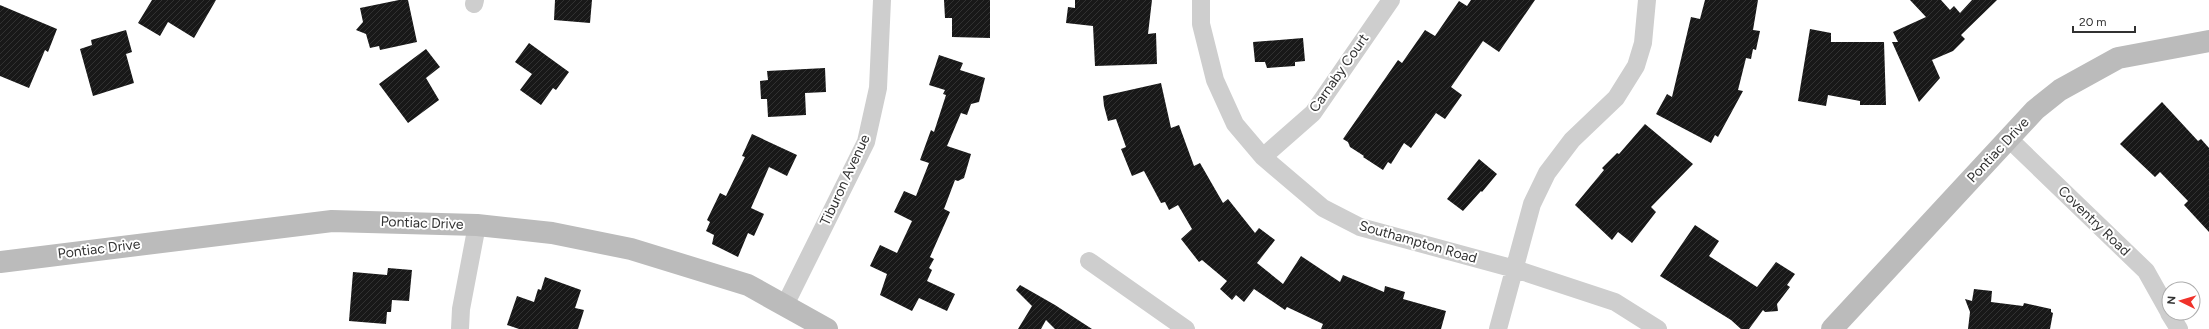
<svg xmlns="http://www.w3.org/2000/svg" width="2209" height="329" font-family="Figtree,sans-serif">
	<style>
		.building { fill: url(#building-hatch) }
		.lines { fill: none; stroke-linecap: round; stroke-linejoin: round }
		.minor { stroke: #cecece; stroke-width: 18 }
		.secondary { stroke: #bbb; stroke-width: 22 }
		.labels { text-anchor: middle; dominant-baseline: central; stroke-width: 4; stroke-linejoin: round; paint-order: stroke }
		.street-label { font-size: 14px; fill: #313131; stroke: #fff }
	</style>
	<defs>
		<pattern id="building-hatch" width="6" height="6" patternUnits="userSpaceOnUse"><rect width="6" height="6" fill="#181818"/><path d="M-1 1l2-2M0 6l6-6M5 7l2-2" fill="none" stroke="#313131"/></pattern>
	</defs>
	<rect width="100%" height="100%" fill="#fff"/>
	<!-- building -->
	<path class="building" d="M152 0H216L194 38 168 22 160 36 138 23Z
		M399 0H408L417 42 380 50 379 46 370 48 366 34 356 30 363 22 360 8Z
		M555 0H592L590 23 554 20Z
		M944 0H990V38L952 37V18H945Z
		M1075 0H1152L1148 34 1156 33 1157 64 1095 66 1093 26 1066 23 1068 7 1075 8Z
		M1471 0H1535L1499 52 1483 41 1451 87 1462 95 1445 119 1436 113 1411 148 1404 143 1391 164 1388 162 1383 170 1363 157 1364 156 1350 147 1348 142 1343 139 1398 60 1402 63 1425 30 1435 36 1459 1 1467 6Z
		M1705 0H1758L1753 30 1760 31 1756 50 1753 49 1751 59 1746 58 1738 90 1743 91 1718 137 1715 135 1711 143 1656 114 1667 94 1672 97 1691 17 1700 19Z
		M1910 0H1941L1950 10 1954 6 1960 13 1972 0H1997L1961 35 1965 39 1953 51 1932 60 1940 78 1919 102 1892 42H1898L1893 32 1926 17Z
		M0 5 57 29 48 52 45 50 29 88 0 76Z
		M1810 29 1831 33V42H1884L1886 105H1860V101L1828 95 1826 106 1798 101Z
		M126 30 132 52 126 54 134 83 93 96 80 49 92 45 91 40Z
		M1303 38 1305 61 1295 62V66L1267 68 1265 62H1255L1253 42Z
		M529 43 569 72 556 90 553 88 541 105 520 90 532 74 515 62Z
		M426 49 440 67 426 78 439 100 408 123 379 84Z
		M939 55 963 63 960 70 985 78 979 102 971 104 967 115 961 113 947 146 971 154 964 178 958 181 955 180 944 209 950 212 930 257 934 259 929 268 932 270 927 281 955 294 947 311 919 298 912 311 880 295 887 274 870 266 880 245 897 253 912 221 894 212 904 191 916 196 929 163 920 160 931 130 934 132 946 95 943 94 945 90 929 85Z
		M825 68 826 92 805 93 806 115 768 117 767 99H761L760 81 768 80 767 71Z
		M1161 83 1171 128 1179 125 1194 166 1200 163 1223 203 1228 199 1255 233 1259 228 1275 240 1257 263 1283 284 1301 256 1340 282 1343 275 1384 292 1385 286 1405 292 1403 299 1446 311 1441 329H1321L1323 324 1287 307 1285 310 1254 289 1244 302 1236 295 1232 300 1220 289 1227 281 1202 260 1199 262 1181 239 1192 229 1178 205 1169 210 1165 202 1161 203 1144 171 1132 176 1121 149 1126 147 1116 119 1108 121 1104 106 1103 96Z
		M2162 102 2198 141 2201 139 2209 148V232L2184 205 2188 201 2160 172 2155 177 2120 144Z
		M1645 124 1693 164 1651 207 1656 212 1632 243 1618 232 1612 240 1575 205 1604 170 1602 168 1617 153 1619 154Z
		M752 134 797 155 787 176 769 167 751 208 764 214 754 236 748 233 738 257 712 244 714 235 706 231 710 222 707 220 720 193 726 196 745 157 742 156Z
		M1479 159 1497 174 1482 192 1481 191 1463 211 1447 199Z
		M1695 225 1719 241 1709 256 1757 287 1776 262 1795 274 1787 285 1790 287 1777 304 1778 311 1765 312 1763 310 1749 329H1741L1731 320 1660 276Z
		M388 268 412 270 409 301 392 300 391 312H387L386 324 349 321 353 272 387 275Z
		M545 277 581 290 575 308 584 310 578 329H519L507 325 517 296 534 302 538 289 541 290Z
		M1020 285 1055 305 1092 329H1055L1046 320 1041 329H1018L1032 306 1016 290Z
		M1974 289 1992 291 1991 302 2023 306 2024 303 2051 309V312L2053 313 2050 329H1968L1970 312 1965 299 1972 301Z"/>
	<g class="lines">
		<!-- minor -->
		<path class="minor" d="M1201 0V24L1215 80 1235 124 1263 157 1323 208 1360 227 1515 269 1615 302 1658 329
			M474 4 475 0
			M2009 139 2146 271 2169 312
			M1263 157 1313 113 1391 0
			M1089 261 1186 329
			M785 305 866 142 878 88 882 0
			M2169 313 2179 329
			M460 329 461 309 477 225
			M1498 329 1532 204 1547 173 1572 140 1616 98 1636 66 1643 43 1647 0"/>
		<!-- secondary -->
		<path class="secondary" d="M0 262 332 221 477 225 552 233 631 249 748 285 827 329
			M1832 329 2035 110 2060 90 2118 58 2209 41"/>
	</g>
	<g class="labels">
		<!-- street labels -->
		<g class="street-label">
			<text transform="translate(1339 73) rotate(-55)">Carnaby Court</text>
			<text transform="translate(1998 150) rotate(-47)">Pontiac Drive</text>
			<text transform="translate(845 180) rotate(-65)">Tiburon Avenue</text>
			<text transform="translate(2094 221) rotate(44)">Coventry Road</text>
			<text transform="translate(422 223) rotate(2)">Pontiac Drive</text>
			<text transform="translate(1418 242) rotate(16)">Southampton Road</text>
			<text transform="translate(99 249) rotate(-7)">Pontiac Drive</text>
		</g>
	</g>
	<!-- north arrow -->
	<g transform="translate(2181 301) rotate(275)"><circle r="19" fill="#ffffff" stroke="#adadad"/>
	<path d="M0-3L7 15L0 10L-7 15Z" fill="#f0322a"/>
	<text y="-6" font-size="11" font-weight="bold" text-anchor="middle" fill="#313131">N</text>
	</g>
	<!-- scale -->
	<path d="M2073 26v6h62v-6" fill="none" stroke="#313131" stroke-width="2"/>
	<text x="2079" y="26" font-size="12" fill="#313131" stroke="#ffffff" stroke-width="3" paint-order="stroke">20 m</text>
</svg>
